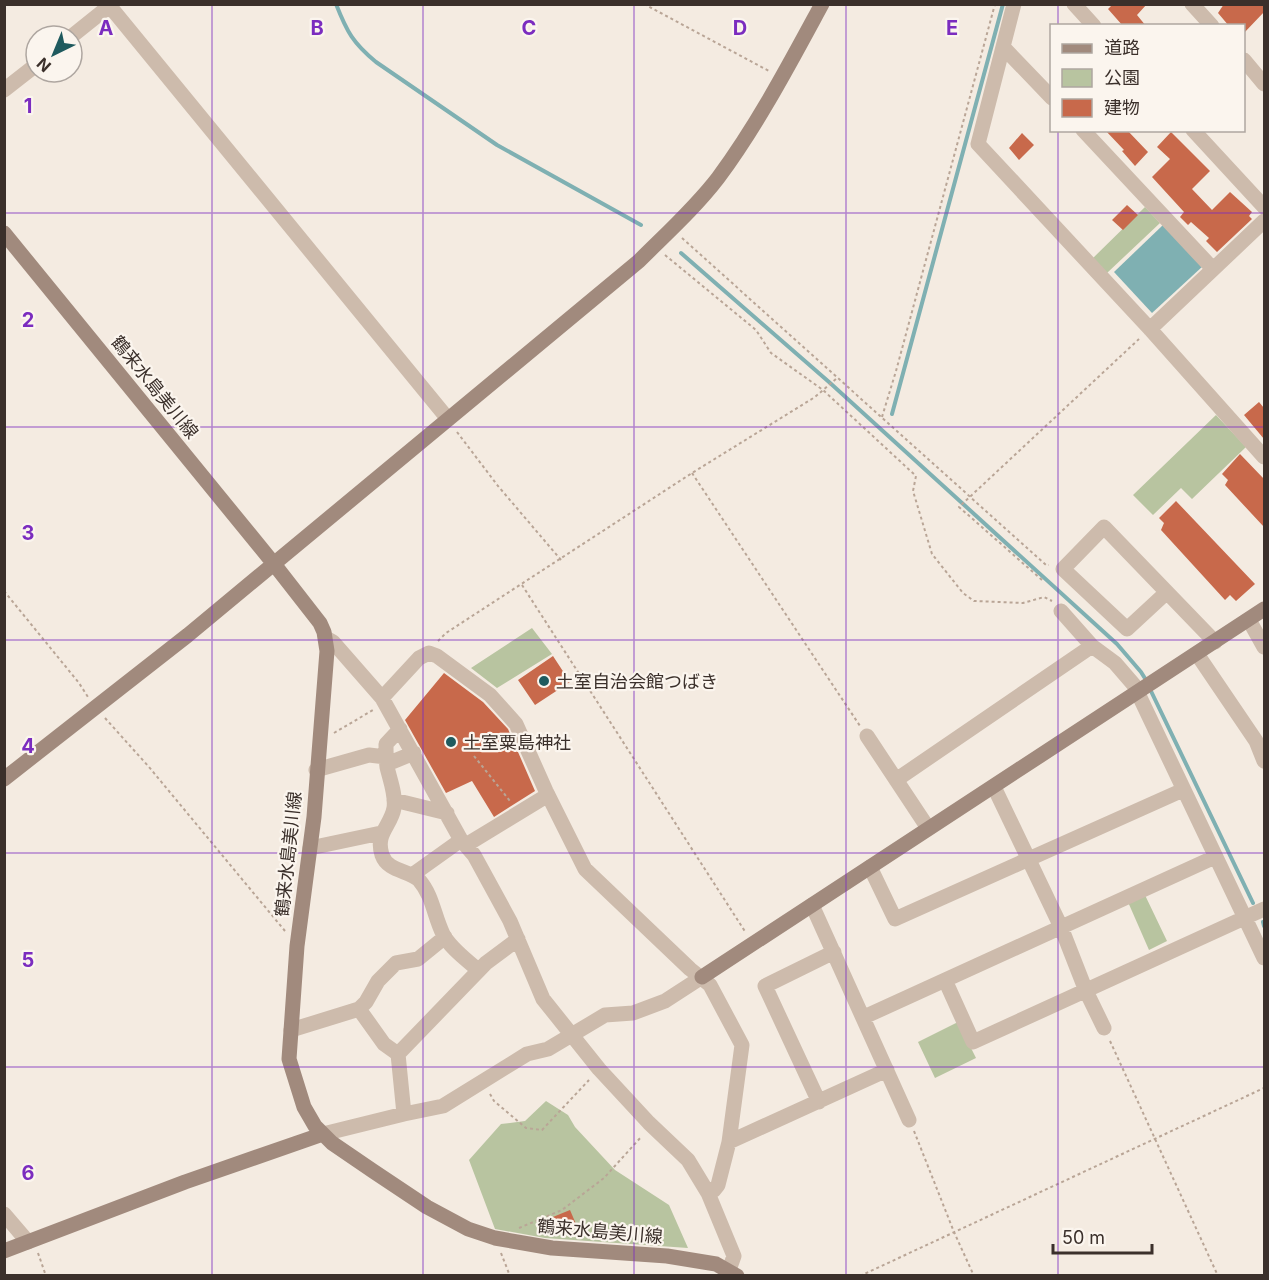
<svg xmlns="http://www.w3.org/2000/svg" width="1269" height="1280" font-family="Inter,'Noto Sans JP',sans-serif">
	<style>
		.green { fill: #b8c4a0 }
		.water { fill: #7fb0b2 }
		.lines { fill: none; stroke-linecap: round; stroke-linejoin: round }
		.stream { stroke: #7fb0b2; stroke-width: 4 }
		.building { fill: #c8694b }
		.path { stroke: #b9a596; stroke-width: 2; stroke-dasharray: 3 3; stroke-linecap: butt }
		.street { stroke: #cdbbac; stroke-width: 15 }
		.secondary { stroke: #a18a7d; stroke-width: 15 }
		.grid { fill: none; stroke: #7b2cbf; stroke-width: 1.5; stroke-opacity: 0.55 }
		.poi-dot { fill: #1f5a5e; stroke: #fbf5ee; stroke-width: 2 }
		.labels { text-anchor: middle; dominant-baseline: central; stroke-width: 4.5; stroke-linejoin: round; paint-order: stroke }
		.street-label { font-size: 18px; fill: #3b302b; stroke: #fbf5ee }
		.poi-label { font-size: 18px; fill: #3b302b; stroke: #fbf5ee; text-anchor: start }
		.grid-label { font-size: 20px; text-anchor: middle; font-weight: bold; fill: #7b2cbf; stroke: #fbf5ee; stroke-width: 4.5; stroke-linejoin: round; paint-order: stroke }
	</style>
	<rect width="100%" height="100%" fill="#f4ebe1"/>
	<!-- green -->
	<path class="green" d="M1145 207 1160 223 1107 273 1092 259Z
		M1216 415 1246 447 1192 499 1181 488 1153 515 1133 495Z
		M532 628 552 654 497 688 471 668Z
		M1144 893 1167 941 1149 950 1128 902Z
		M958 1022 976 1058 935 1078 918 1042Z
		M546 1101 568 1115 575 1127 615 1170 669 1205 688 1248 545 1238 495 1229 469 1160 501 1124 525 1121Z"/>
	<!-- water -->
	<path class="water" d="M1163 225 1203 266 1152 313 1114 272Z"/>
	<g class="lines">
		<!-- stream -->
		<path class="stream" d="M336 4C347 32 353 43 376 62L497 145 641 225
			M681 253 829 382 1117 644 1141 672 1146 680
			M892 414 1003 4
			M1149 687 1253 903
			M1263 922 1264 926"/>
	</g>
	<!-- building -->
	<path class="building" d="M1113 4H1147L1137 15 1146 26H1123L1108 9Z
		M1224 4H1264V12L1244 33V26H1229L1218 13Z
		M1105 130H1127L1148 152 1135 166 1122 151 1124 150Z
		M1171 132 1210 171 1192 189 1212 210 1230 192 1252 212 1249 216 1252 219 1217 252 1206 241 1209 238 1191 222 1188 225 1180 217 1184 212 1152 177 1170 159 1157 147Z
		M1022 133 1034 145 1019 160 1009 148Z
		M1127 205 1138 215 1123 230 1112 220Z
		M1259 402 1264 408V439L1244 415Z
		M1240 454 1264 479V527L1225 485 1228 480 1222 474Z
		M1176 501 1255 584 1236 601 1230 595 1225 600 1161 530 1164 523 1159 518Z
		M553 656 570 682 535 705 518 680Z
		M444 673 483 702 508 729 535 791 494 817 472 781 446 793 405 720Z
		M570 1210 576 1224 554 1231 548 1219Z"/>
	<g class="lines">
		<!-- path -->
		<path class="path" d="M644 4 769 71
			M682 238 1046 565H1049
			M665 255 756 330 771 353 823 390 916 476 913 491 932 554 963 593 974 601 1023 603 1044 597 1052 601
			M882 417 896 371 995 4
			M457 432 498 486 561 560
			M692 473 860 726
			M1042 580 959 507 1139 339
			M522 585 746 933
			M4 591 79 683 88 697
			M438 641 446 633 692 473 815 397 837 378
			M105 718 149 767 285 931
			M334 733 373 710
			M474 756 510 801
			M1110 1041 1218 1276
			M490 1094 494 1101 526 1128 542 1130 589 1080
			M914 1131 954 1232 974 1276
			M519 1228 562 1210 604 1178 642 1136
			M38 1253 46 1276
			M501 1253 510 1276
			M860 1276 1264 1088"/>
		<!-- street -->
		<path class="street" d="M108 4 448 419
			M1014 4 978 144 1150 329 1264 457
			M1074 4 1094 26
			M1192 4 1212 26
			M72 36 112 4
			M1004 48 1052 98
			M1244 60 1264 84
			M4 90 36 65
			M1083 130 1213 269
			M1193 130 1264 207
			M1150 329 1264 221
			M1167 592 1127 629 1063 569 1104 527 1215 642
			M1061 611 1092 646 1115 663 1134 685 1264 958
			M1249 620 1264 647
			M326 638 333 642 382 698 461 840 474 855 510 921 543 999 599 1069 649 1123 688 1160 708 1193 734 1256 729 1270
			M1197 654 1256 741 1264 761
			M382 698 419 658 429 653 437 656 490 695 516 724 546 791 585 869 690 969 710 985 742 1045 729 1142 718 1185 714 1190 708 1193
			M400 729 386 744C386 752 386 759 387 767 390 780 396 795 394 808 391 826 375 833 382 855 388 872 409 870 419 880 433 896 434 916 443 934 450 948 467 960 478 970
			M867 736 928 828
			M387 764 414 753
			M316 770 369 755 386 757
			M896 780 1092 646
			M994 787 1061 927 1086 991 1104 1028
			M394 800 447 813
			M466 845 548 795
			M310 848 381 833
			M870 867 895 919 1183 790
			M412 875 461 840
			M812 905 909 1120
			M945 980 973 1042 1264 909
			M359 1009 366 1002 378 981 396 963 418 959 445 937
			M864 1017 1215 857
			M291 1030 359 1009 384 1044 398 1054
			M819 1102 765 986 834 952
			M404 1114 398 1054 486 963 518 939
			M323 1134 404 1114 443 1106 527 1054 548 1049 605 1015 633 1013 665 1001 702 977
			M729 1142 887 1070
			M4 1214 28 1242"/>
		<!-- secondary -->
		<path class="secondary" d="M4 233 274 564 320 623 324 632 327 651 314 817 297 946 289 1059 304 1107 315 1126 332 1143 373 1171 427 1207 468 1229 495 1238 552 1248 667 1256 716 1264 737 1276
			M4 779 188 635 639 261C666 234 695 208 718 178 758 124 790 63 822 4
			M702 977 1264 609
			M4 1251 185 1182 323 1134"/>
	</g>
	<!-- grid -->
	<path class="grid" d="M212 4V1276M423 4V1276M634 4V1276M846 4V1276M1058 4V26M1058 130V1276M4 213H1264M4 427H1264M4 640H1264M4 853H1264M4 1067H1264"/>
	<!-- markers -->
	<g class="poi-dot">
		<circle cx="544" cy="681" r="6"/>
		<circle cx="451" cy="742" r="6"/>
	</g>
	<g class="labels">
		<!-- street labels -->
		<g class="street-label">
			<text transform="translate(155 387) rotate(51)">鶴来水島美川線</text>
			<text transform="translate(288 854) rotate(-84)">鶴来水島美川線</text>
			<text transform="translate(600 1231) rotate(5)">鶴来水島美川線</text>
		</g>
		<!-- poi labels -->
		<g class="poi-label">
			<text x="556" y="681">土室自治会館つばき</text>
			<text x="463" y="742">土室粟島神社</text>
		</g>
	</g>
	<g class="grid-label">
		<text x="106" y="35">A</text>
		<text x="317" y="35">B</text>
		<text x="529" y="35">C</text>
		<text x="740" y="35">D</text>
		<text x="952" y="35">E</text>
		<text x="28" y="113">1</text>
		<text x="28" y="327">2</text>
		<text x="28" y="540">3</text>
		<text x="28" y="753">4</text>
		<text x="28" y="967">5</text>
		<text x="28" y="1180">6</text>
	</g>
	<!-- border -->
	<rect width="1269" height="1280" fill="none" stroke="#3b302b" stroke-width="12"/>
	<!-- legend -->
	<rect x="1050" y="24" width="195" height="108" fill="#fbf5ee" stroke="#aea6a0" stroke-width="1.5"/>
	<rect x="1062" y="44" width="30" height="9" fill="#a18a7d" stroke="#aea6a0" stroke-width="1.5"/>
	<text x="1104" y="54" font-size="18" fill="#3b302b">道路</text>
	<rect x="1062" y="69" width="30" height="18" fill="#b8c4a0" stroke="#aea6a0" stroke-width="1.5"/>
	<text x="1104" y="84" font-size="18" fill="#3b302b">公園</text>
	<rect x="1062" y="99" width="30" height="18" fill="#c8694b" stroke="#aea6a0" stroke-width="1.5"/>
	<text x="1104" y="114" font-size="18" fill="#3b302b">建物</text>
	<!-- north arrow -->
	<g transform="translate(54 54) rotate(223)"><circle r="28" fill="#fbf5ee" stroke="#aea6a0" stroke-width="1.5"/>
	<path d="M0-4.5L10 22L0 15L-10 22Z" fill="#1f5a5e"/>
	<text y="-9" font-size="16" font-weight="bold" text-anchor="middle" fill="#3b302b">N</text>
	</g>
	<!-- scale -->
	<path d="M1053 1244v9h99v-9" fill="none" stroke="#3b302b" stroke-width="3"/>
	<text x="1062" y="1244" font-size="18" fill="#3b302b" stroke="#fbf5ee" stroke-width="4.5" paint-order="stroke">50 m</text>
</svg>
